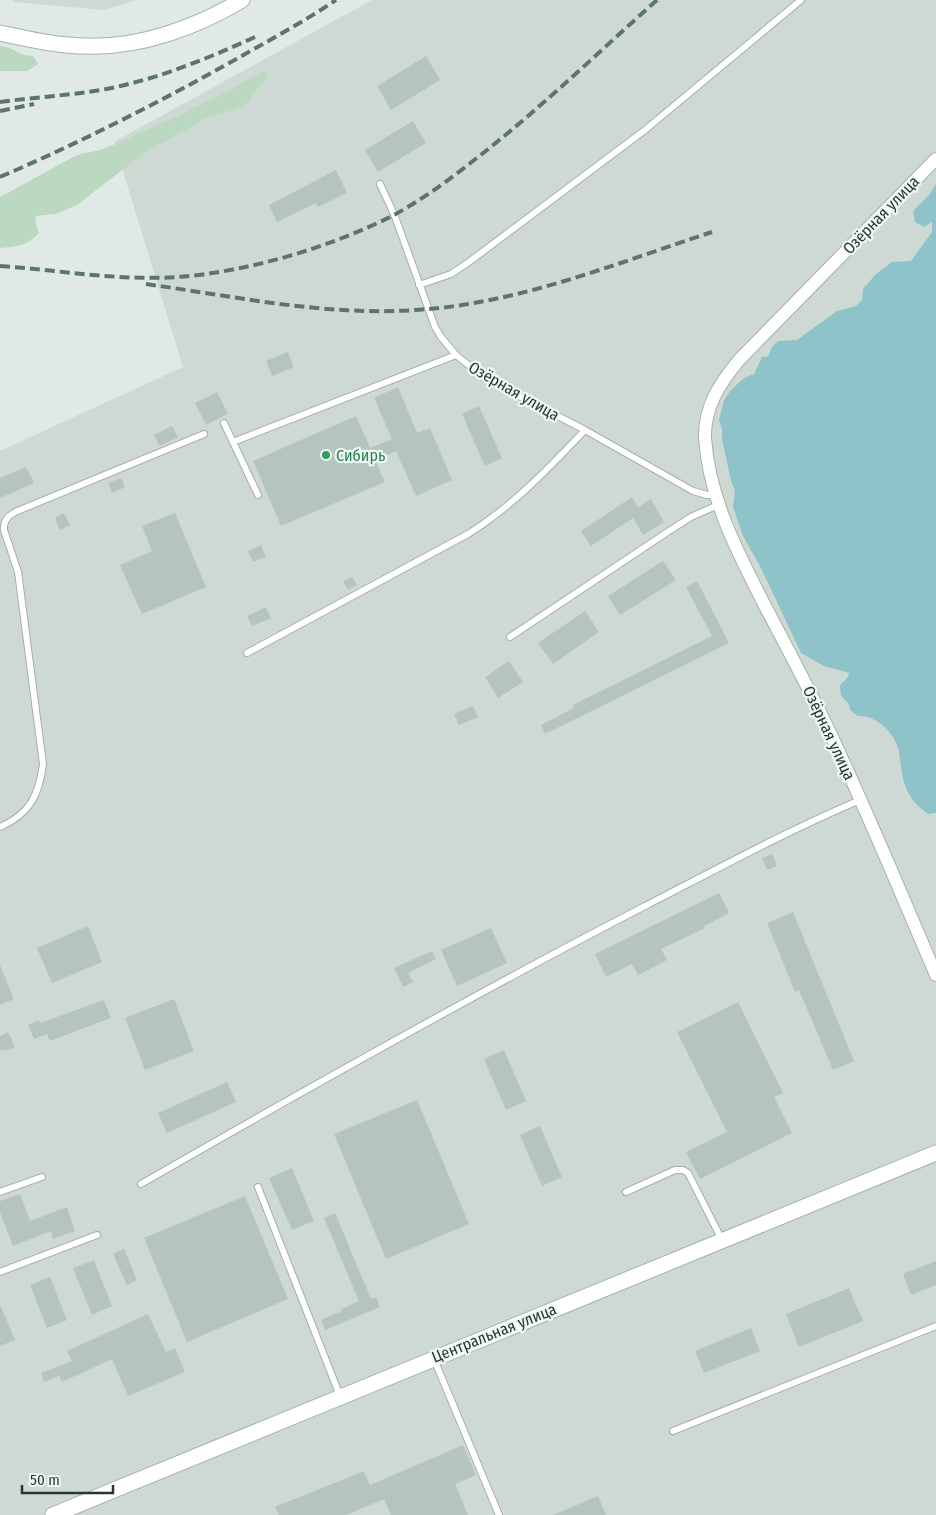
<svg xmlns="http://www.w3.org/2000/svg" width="936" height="1515" font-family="'Fira Sans Condensed',sans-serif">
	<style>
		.built { fill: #cfd9d4 }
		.green { fill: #bbd9c1 }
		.water { fill: #8dc3c9 }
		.building { fill: #b6c4be }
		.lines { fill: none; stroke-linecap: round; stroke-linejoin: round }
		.lane-casing { stroke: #a4b0ab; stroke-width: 8 }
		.street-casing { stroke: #a4b0ab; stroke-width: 14 }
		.secondary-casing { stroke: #a1b4ac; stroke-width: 17 }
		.lane { stroke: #fff; stroke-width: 6 }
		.street { stroke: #fff; stroke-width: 12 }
		.secondary { stroke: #fff; stroke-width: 15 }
		.rail { stroke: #5d746c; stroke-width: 4; stroke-dasharray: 10 5; stroke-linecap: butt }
		.leisure-dot { fill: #2e9e5b; stroke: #f0f6f3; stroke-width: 2 }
		.labels { text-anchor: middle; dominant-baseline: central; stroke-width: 4.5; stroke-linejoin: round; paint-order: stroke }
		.street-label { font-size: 16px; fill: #233831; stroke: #f0f6f3 }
		.leisure-label { font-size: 16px; fill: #27864d; stroke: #f0f6f3; text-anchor: start }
	</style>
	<rect width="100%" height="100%" fill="#e0e9e5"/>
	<!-- built -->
	<path class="built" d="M13 0H137L104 10 13 2Z
		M372 0H936V1515H0V451L183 367 114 142Z"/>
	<!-- green -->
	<path class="green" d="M0 46C13 47 19 56 33 56L38 64 27 71H0Z
		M265 70 267 78 253 93 250 102 236 109 201 119V121L195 125 153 148 126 167 77 205 56 214 36 216 35 221 39 233C29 245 15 247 0 248V197L77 155 100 150 123 141 134 136 136 134 186 113 189 110 226 92Z"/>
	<!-- water -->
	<path class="water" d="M936 184V813L928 814C920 808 914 803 909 794 902 781 901 767 899 752 896 734 877 715 858 716L850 710 849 704 841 696 840 685 848 677 849 673 824 666 801 653 761 568 743 536 733 507 735 490 731 481 722 439V429L719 420 724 400 730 391 744 378 754 374 762 357H768L772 347 778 341 797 340 837 311 856 306 862 300 863 289 875 275 892 262 911 261 932 232V222L924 227 915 222 913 211 929 195Z"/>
	<!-- building -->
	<path class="building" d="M426 56 440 80 391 110 377 86Z
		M413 121 426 143 378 172 365 150Z
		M336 170 347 193 318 207 316 203 277 222 269 205Z
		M288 352 294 367 272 376 266 361Z
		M398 387 417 433 430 428 452 480 416 496 396 451 375 460 385 482 281 526 253 461 356 416 370 448 392 439 374 398Z
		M217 392 228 414 206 425 195 403Z
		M479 406 502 458 485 466 462 414Z
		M172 426 178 437 160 446 154 435Z
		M26 467 34 483 0 498V478Z
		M121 478 125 487 112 493 108 483Z
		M632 497 638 507 651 499 664 522 643 535 633 518 591 546 581 531Z
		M64 513 70 525 60 530 55 518Z
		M175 513 206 587 142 614 120 565 152 551 142 526Z
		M261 545 266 557 253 562 248 551Z
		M663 561 676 580 620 615 608 596Z
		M352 577 357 585 348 590 343 581Z
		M697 581 729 643 545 734 541 725 574 708 573 705 712 636 686 587Z
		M266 607 271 618 252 626 247 616Z
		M585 611 599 632 553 664 538 643Z
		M509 661 523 682 498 698 485 677Z
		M473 706 478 717 459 725 454 714Z
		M772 854 777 866 767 870 762 858Z
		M719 893 729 913 704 926 705 928 661 949 667 960 638 975 632 964 606 977 595 954Z
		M793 912 854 1061 833 1070 799 990 795 992 767 923Z
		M88 926 102 962 52 983 37 948Z
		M491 928 507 963 457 986 441 950Z
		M432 951 436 959 408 973 413 982 403 987 394 968Z
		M0 965 14 999 0 1005Z
		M174 999 194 1051 145 1070 125 1018Z
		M104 1000 111 1018 50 1041 47 1034 34 1039 28 1025 39 1020 40 1023Z
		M738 1002 783 1093 774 1097 792 1133 700 1179 686 1152 727 1132 677 1032Z
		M8 1032 15 1047 5 1051 4 1049 0 1051V1036Z
		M504 1050 526 1101 506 1110 484 1059Z
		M227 1082 236 1102 167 1133 158 1113Z
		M417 1100 469 1224 386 1259 334 1134Z
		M540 1126 562 1177 542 1186 520 1135Z
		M292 1168 314 1221 292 1230 269 1178Z
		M20 1194 30 1221 67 1207 75 1231 53 1239 51 1231 13 1246 0 1212V1201Z
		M245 1196 288 1299 187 1342 144 1238Z
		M335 1213 371 1299 376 1297 380 1307 325 1330 321 1320 342 1311 341 1309 359 1301 324 1218Z
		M124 1249 137 1280 127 1285 113 1254Z
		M94 1260 112 1306 92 1315 73 1268Z
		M936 1261V1285L911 1295 903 1274Z
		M50 1277 67 1320 47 1328 30 1285Z
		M849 1288 863 1321 799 1347 786 1314Z
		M0 1305 15 1340 0 1346Z
		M148 1314 166 1352 175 1348 185 1372 128 1396 112 1359 62 1382 59 1376 44 1382 41 1373 72 1361 67 1351Z
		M751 1328 760 1351 704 1373 695 1351Z
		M463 1445 476 1475 455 1484 468 1515H391L384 1499 346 1515H279L275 1507 364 1471 370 1485Z
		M598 1496 606 1515H553Z"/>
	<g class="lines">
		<defs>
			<path id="lane" d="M380 184 394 214 435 327 441 337 456 355 486 379 585 430 693 491 707 495H714
				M419 285 451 274 469 262 645 130 801 0
				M224 423 258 495
				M233 442 456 355
				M510 637 669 531 691 517 718 505
				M247 653 468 534C513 506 549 468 585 430
				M0 827C30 814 39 795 43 764L18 572 4 530C3 519 10 514 20 510L204 434
				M141 1184C308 1088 476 993 647 905 717 869 787 831 860 800
				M258 1187 340 1396
				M0 1192 42 1177
				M626 1192 675 1170H683L688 1173 722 1240
				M0 1272 97 1235
				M434 1359 499 1515
				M673 1431 936 1326"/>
			<path id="street" d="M936 159 739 360C720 383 704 407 705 438 709 498 737 551 764 604 783 640 802 676 820 712 862 798 898 887 936 975"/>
			<path id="secondary" d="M0 33C29 39 57 46 87 46 140 48 197 27 242 0
				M53 1515 936 1153"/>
		</defs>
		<!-- lane casing -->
		<use href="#lane" class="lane-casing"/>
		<!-- street casing -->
		<use href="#street" class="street-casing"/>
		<!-- secondary casing -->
		<use href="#secondary" class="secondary-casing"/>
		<!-- lane -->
		<use href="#lane" class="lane"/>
		<!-- street -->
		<use href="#street" class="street"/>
		<!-- secondary -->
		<use href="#secondary" class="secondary"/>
		<!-- rail -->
		<path class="rail" d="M0 102C29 98 59 96 88 92 146 84 202 61 255 37
			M0 111 34 104
			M0 177C79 143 156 104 231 62 266 42 302 23 336 0
			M0 266C59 270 117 281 177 277 248 272 331 247 394 215 427 197 458 173 487 150 546 103 601 50 657 0
			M146 284C239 297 333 318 428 309 525 301 620 262 712 232"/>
	</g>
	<!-- markers -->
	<circle class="leisure-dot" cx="326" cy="455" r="5"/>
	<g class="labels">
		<!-- street labels -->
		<g class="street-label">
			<text transform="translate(881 215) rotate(-46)">Озёрная улица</text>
			<text transform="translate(514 391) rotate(30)">Озёрная улица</text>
			<text transform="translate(829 733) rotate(65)">Озёрная улица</text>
			<text transform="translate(494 1333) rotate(-22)">Центральная улица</text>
		</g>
		<!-- leisure labels -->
		<g class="leisure-label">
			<text x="336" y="455">Сибирь</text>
		</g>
	</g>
	<!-- scale -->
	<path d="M22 1485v8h91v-8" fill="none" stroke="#233831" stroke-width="2.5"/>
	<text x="30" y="1485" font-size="15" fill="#233831" stroke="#f0f6f3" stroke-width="4" paint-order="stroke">50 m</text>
</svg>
